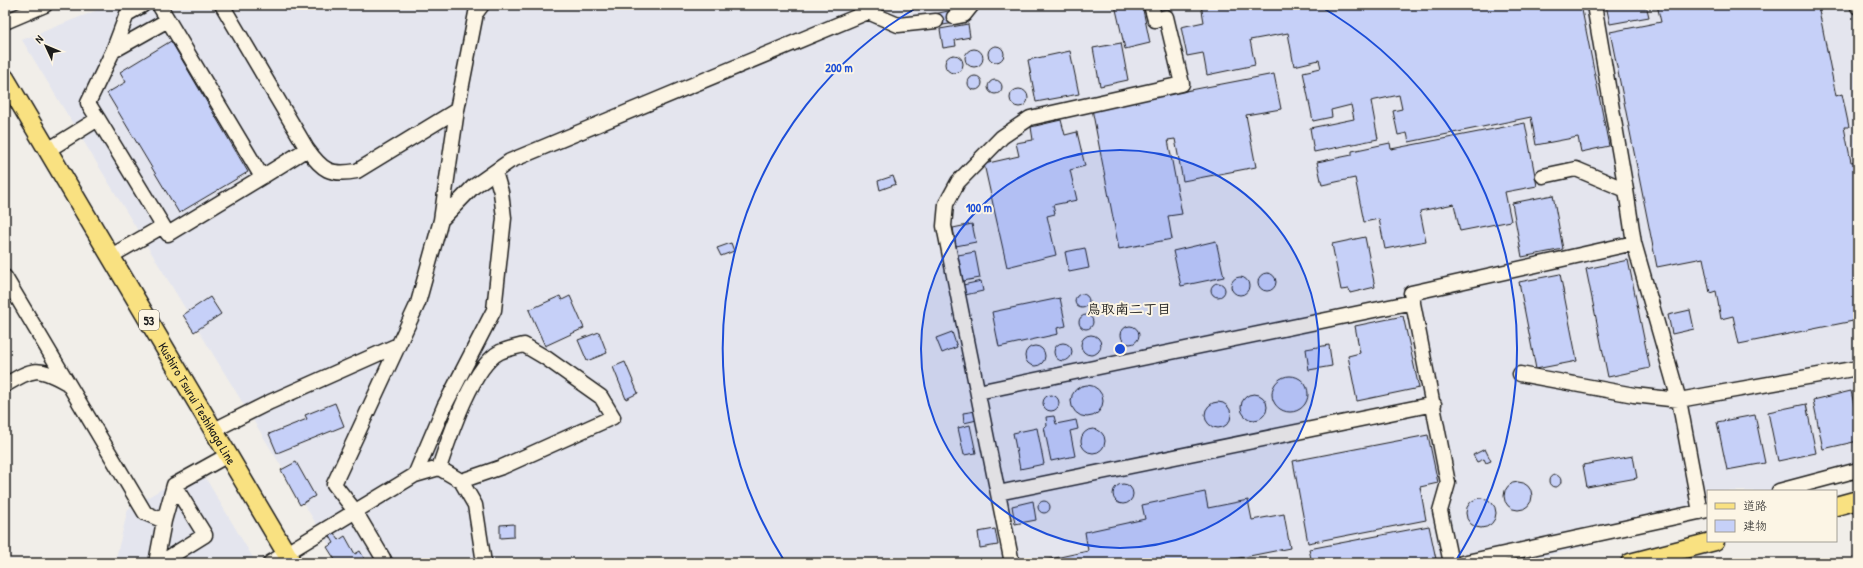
<svg xmlns="http://www.w3.org/2000/svg" width="1863" height="568" font-family="'Patrick Hand','Klee One',sans-serif">
	<style>
		.built { fill: #e4e5ee }
		.building { fill: #c6d0f8; stroke: #1c1c1c }
		.lines { fill: none; stroke-linecap: round; stroke-linejoin: round }
		.minor-casing { stroke: #1c1c1c; stroke-width: 17 }
		.major-casing { stroke: #1c1c1c; stroke-width: 21 }
		.minor { stroke: #fcf5e5; stroke-width: 14 }
		.major { stroke: #f9e181; stroke-width: 18 }
		.ring { fill: none; stroke: #1d4ed8; stroke-width: 2 }
		.labels { text-anchor: middle; dominant-baseline: central; stroke-width: 4; stroke-linejoin: round; paint-order: stroke }
		.shield { fill: #fcf5e5; stroke: #5f5d58; stroke-width: 1 }
		.shield-label { font-size: 12px; font-weight: bold; fill: #1c1c1c }
		.street-label { font-size: 13px; fill: #1c1c1c; stroke: #fcf5e5 }
		.neighbourhood-label { font-size: 14px; font-weight: bold; fill: #1c1c1c; stroke: #fcf5e5 }
		.centre { fill: #1d4ed8; stroke: #fcf5e5; stroke-width: 2 }
		.ring-label { font-size: 12px; text-anchor: middle; font-weight: bold; fill: #1d4ed8; stroke: #fcf5e5; stroke-width: 4; stroke-linejoin: round; paint-order: stroke }
	</style>
	<rect width="100%" height="100%" fill="#f1eee9"/>
	<filter id="ink" filterUnits="userSpaceOnUse"><feTurbulence type="fractalNoise" baseFrequency=".025" numOctaves="2"/><feDisplacementMap in="SourceGraphic" scale="8" xChannelSelector="R" yChannelSelector="G"/><feConvolveMatrix kernelMatrix="1 2 1 2 8 2 1 2 1" color-interpolation-filters="sRGB"/></filter>
	<g filter="url(#ink)">
		<!-- built -->
		<path class="built" d="M110 5H1858V473L1791 491H1708V513L1521 563H340L22 40Z
			M199 467 256 563H107L116 558 128 509Z"/>
		<!-- building -->
		<path class="building" d="M1115 5H1142L1150 43 1125 49Z
			M1201 5H1581L1609 146 1581 152 1578 137 1536 145 1531 117 1409 142 1407 133 1398 135 1393 111 1402 109 1399 95 1371 101 1378 139 1314 152 1310 128 1354 119 1351 105 1331 110 1332 117 1313 121 1303 72 1321 68 1319 60 1294 66 1288 33 1250 40 1255 65 1207 75 1203 53 1187 56 1181 27 1204 22Z
			M1606 5H1646L1649 17 1610 24Z
			M1657 5H1818L1836 96 1842 94 1849 127H1844L1851 162 1858 161V320L1739 344 1733 316 1721 319 1716 291 1710 293 1703 258 1657 267 1610 32 1661 22Z
			M953 10 955 23 937 26 934 14Z
			M968 24 970 37 955 40 956 46 943 48 940 29Z
			M171 41 248 172 179 213 107 93 126 82 120 72Z
			M1121 43 1128 80 1100 86 1093 48Z
			M988 54a8 8 0 1 1 16 0a8 8 0 1 1-16 0Z
			M965 58a9 9 0 1 1 18 0a9 9 0 1 1-18 0Z
			M1070 51 1079 94 1036 102 1028 60Z
			M945 64a9 9 0 1 1 18 0a9 9 0 1 1-18 0Z
			M1274 74 1281 109 1246 115 1256 167 1183 181 1175 139 1168 140 1182 214 1168 216 1172 239 1119 249 1092 109Z
			M968 83a7 7 0 1 1 14 0a7 7 0 1 1-14 0Z
			M988 87a7 7 0 1 1 14 0a7 7 0 1 1-14 0Z
			M1010 98a9 9 0 1 1 18 0a9 9 0 1 1-18 0Z
			M1061 120 1065 135 1077 132 1085 166 1070 170 1077 200 1053 205 1055 214 1047 216 1056 255 1007 267 984 164 1019 156 1016 143 1033 140 1031 127Z
			M1525 123 1537 186 1505 192 1511 221 1460 231 1454 204 1420 211 1426 241 1385 249 1379 219 1364 222 1355 178 1322 185 1317 162 1352 155V151L1390 143 1391 149Z
			M893 176 896 184 880 190 878 181Z
			M1553 195 1563 249 1522 257 1512 203Z
			M972 224 976 242 956 246 953 228Z
			M1365 237 1375 287 1350 293 1349 289 1341 290 1332 244Z
			M1216 241 1224 277 1181 286 1173 251Z
			M731 243 734 251 721 256 717 248Z
			M1085 248 1089 268 1069 272 1065 252Z
			M975 252 980 278 963 281 958 255Z
			M1628 260 1650 368 1608 377 1586 269Z
			M1258 282a9 9 0 1 1 18 0a9 9 0 1 1-18 0Z
			M1560 274 1577 361 1536 369 1519 282Z
			M1231 286a9 9 0 1 1 18 0a9 9 0 1 1-18 0Z
			M981 281 983 291 965 295 963 285Z
			M1211 290a7 7 0 1 1 14 0a7 7 0 1 1-14 0Z
			M1075 301a7 7 0 1 1 14 0a7 7 0 1 1-14 0Z
			M560 296 562 300 570 296 584 328 545 346 529 310Z
			M210 297 221 314 194 332 183 315Z
			M1060 298 1066 326 1057 328 1058 334 999 347 992 312Z
			M1690 310 1694 329 1672 334 1668 315Z
			M1079 322a7 7 0 1 1 14 0a7 7 0 1 1-14 0Z
			M1403 316 1419 388 1357 401 1348 356 1360 353 1355 326Z
			M1121 335a9 9 0 1 1 18 0a9 9 0 1 1-18 0Z
			M599 332 607 353 587 361 578 340Z
			M952 332 957 347 942 353 936 338Z
			M1081 345a10 10 0 1 1 20 0a10 10 0 1 1-20 0Z
			M1054 352a9 9 0 1 1 18 0a9 9 0 1 1-18 0Z
			M1329 345 1332 366 1309 370 1306 349Z
			M1025 356a10 10 0 1 1 20 0a10 10 0 1 1-20 0Z
			M625 362 638 393 626 399 613 367Z
			M1272 394a18 18 0 1 1 36 0a18 18 0 1 1-36 0Z
			M1071 401a16 16 0 1 1 32 0a16 16 0 1 1-32 0Z
			M1851 391 1858 423V441L1823 449 1813 400Z
			M1241 407a13 13 0 1 1 26 0a13 13 0 1 1-26 0Z
			M1043 403a8 8 0 1 1 16 0a8 8 0 1 1-16 0Z
			M1205 415a13 13 0 1 1 26 0a13 13 0 1 1-26 0Z
			M335 403 344 426 277 453 269 434 307 419 305 415Z
			M1806 404 1816 453 1778 461 1768 412Z
			M976 411 977 420 964 423 963 413Z
			M1755 415 1765 463 1727 470 1717 422Z
			M1054 416 1056 424 1076 420 1078 429 1070 431 1075 456 1051 461 1044 427 1047 426 1046 417Z
			M970 425 976 453 964 455 958 428Z
			M1037 428 1044 464 1020 469 1013 433Z
			M1081 441a12 12 0 1 1 24 0a12 12 0 1 1-24 0Z
			M1428 435 1438 483 1420 487 1426 520 1308 543 1293 461Z
			M1485 449 1491 461 1486 463 1484 459 1477 462 1473 455Z
			M1633 456 1637 478 1587 487 1583 465Z
			M296 462 315 496 300 505 281 470Z
			M1549 481a6 6 0 1 1 12 0a6 6 0 1 1-12 0Z
			M1504 496a14 14 0 1 1 28 0a14 14 0 1 1-28 0Z
			M1113 494a10 10 0 1 1 20 0a10 10 0 1 1-20 0Z
			M1205 492 1208 508 1248 500 1252 520 1284 514 1290 548 1214 563H1041V561L1088 551 1085 532 1145 519 1142 505Z
			M1466 513a15 15 0 1 1 30 0a15 15 0 1 1-30 0Z
			M1038 507a6 6 0 1 1 12 0a6 6 0 1 1-12 0Z
			M1033 501 1036 520 1015 524 1012 506Z
			M514 524V537L500 538V525Z
			M1429 526 1436 559 1417 563H1312L1309 549Z
			M995 529 998 545 980 548 978 532Z
			M334 533 339 540 345 536 355 554 360 551 367 563H337L327 547 334 543 330 536Z
			M390 554 395 563H375L383 558Z
			M1285 559 1291 563H1277L1281 560Z"/>
		<g class="lines">
			<defs>
				<path id="minor" d="M159 5 168 20
					M222 5 307 149C322 170 330 176 357 171L457 110
					M1594 5 1626 190
					M1858 5V7
					M868 12 898 25 936 21
					M954 17 964 15 972 5
					M5 22 45 5
					M113 51 127 14 143 5
					M98 119 88 103 113 51 168 20 262 177 168 234 163 226
					M48 150 98 119 163 226 111 256
					M1543 176 1576 169 1626 190 1634 243 1679 400 1700 512
					M262 177 307 149
					M441 220 473 187 510 161 868 12 875 5
					M5 277 145 513 164 521
					M1520 374 1634 395 1679 400 1858 368
					M5 385C34 368 38 366 67 383
					M978 392 1413 302
					M214 430 270 402 398 345
					M439 468C449 439 472 366 500 352 507 349 516 347 524 345L546 358 601 397 613 417 502 467 461 481
					M415 475 444 407 494 310 504 218 501 192 495 172
					M1779 491 1858 470
					M998 493 1434 404
					M383 558 355 511 334 484 418 303 441 220 457 110 476 13 482 5
					M156 563 164 521 174 485 228 455
					M160 563 205 535 174 485
					M270 563 415 475 439 468 461 481 475 505 484 563
					M1012 563 944 226 946 204 958 182 1002 137 1030 118 1182 84 1166 17 1155 20 1151 5
					M1451 563 1440 511 1448 483 1411 293 1634 243
					M1462 563 1708 510"/>
				<g id="major">
					<path id="s1" d="M5 78 292 563"/>
					<path d="M1836 506 1858 500"/>
					<path d="M1630 563 1715 541"/>
				</g>
			</defs>
			<!-- minor casing -->
			<use href="#minor" class="minor-casing"/>
			<!-- major casing -->
			<use href="#major" class="major-casing"/>
			<!-- minor -->
			<use href="#minor" class="minor"/>
			<!-- major -->
			<use href="#major" class="major"/>
		</g>
	</g>
	<!-- distance rings -->
	<circle cx="1120" cy="349" r="199" fill="#1d4ed8" fill-opacity=".12"/>
	<g class="ring">
		<circle cx="1120" cy="349" r="199"/>
		<path d="M785 562A397 397 0 0 1 921 5M1318 5A397 397 0 0 1 1455 562"/>
	</g>
	<g class="labels">
		<!-- shield labels -->
		<rect class="shield" x="139" y="310" width="20" height="20" rx="3"/>
		<g class="shield-label">
			<text x="149" y="320">53</text>
		</g>
		<!-- street labels -->
		<g class="street-label">
			<text stroke="none"><textPath href="#s1" startOffset="378">Kushiro Tsurui Teshikaga Line</textPath></text>
		</g>
		<!-- neighbourhood labels -->
		<g class="neighbourhood-label">
			<text x="1129" y="308">鳥取南二丁目</text>
		</g>
	</g>
	<circle cx="1120" cy="349" r="6" class="centre"/>
	<g class="ring-label">
		<text x="839" y="72">200 m</text>
		<text x="979" y="212">100 m</text>
	</g>
	<!-- margin -->
	<rect width="1863" height="568" fill="none" stroke="#fcf5e5" stroke-width="20"/>
	<rect x="10" y="10" width="1843" height="548" fill="none" stroke="#1c1c1c" stroke-width="1.5" filter="url(#ink)"/>
	<!-- legend -->
	<rect x="1707" y="490" width="130" height="52" fill="#fcf5e5" stroke="#a29e95"/>
	<rect x="1715" y="503" width="20" height="6" fill="#f9e181" stroke="#a29e95"/>
	<text x="1743" y="510" font-size="12" fill="#1c1c1c">道路</text>
	<rect x="1715" y="520" width="20" height="12" fill="#c6d0f8" stroke="#a29e95"/>
	<text x="1743" y="530" font-size="12" fill="#1c1c1c">建物</text>
	<!-- north arrow -->
	<g transform="translate(46 46) rotate(314)" stroke="#fcf5e5" stroke-width="3" paint-order="stroke">
	<path d="M0-3L7 15L0 10L-7 15Z" fill="#1c1c1c"/>
	<text y="-6" font-size="11" font-weight="bold" text-anchor="middle" fill="#1c1c1c">N</text>
	</g>
</svg>
